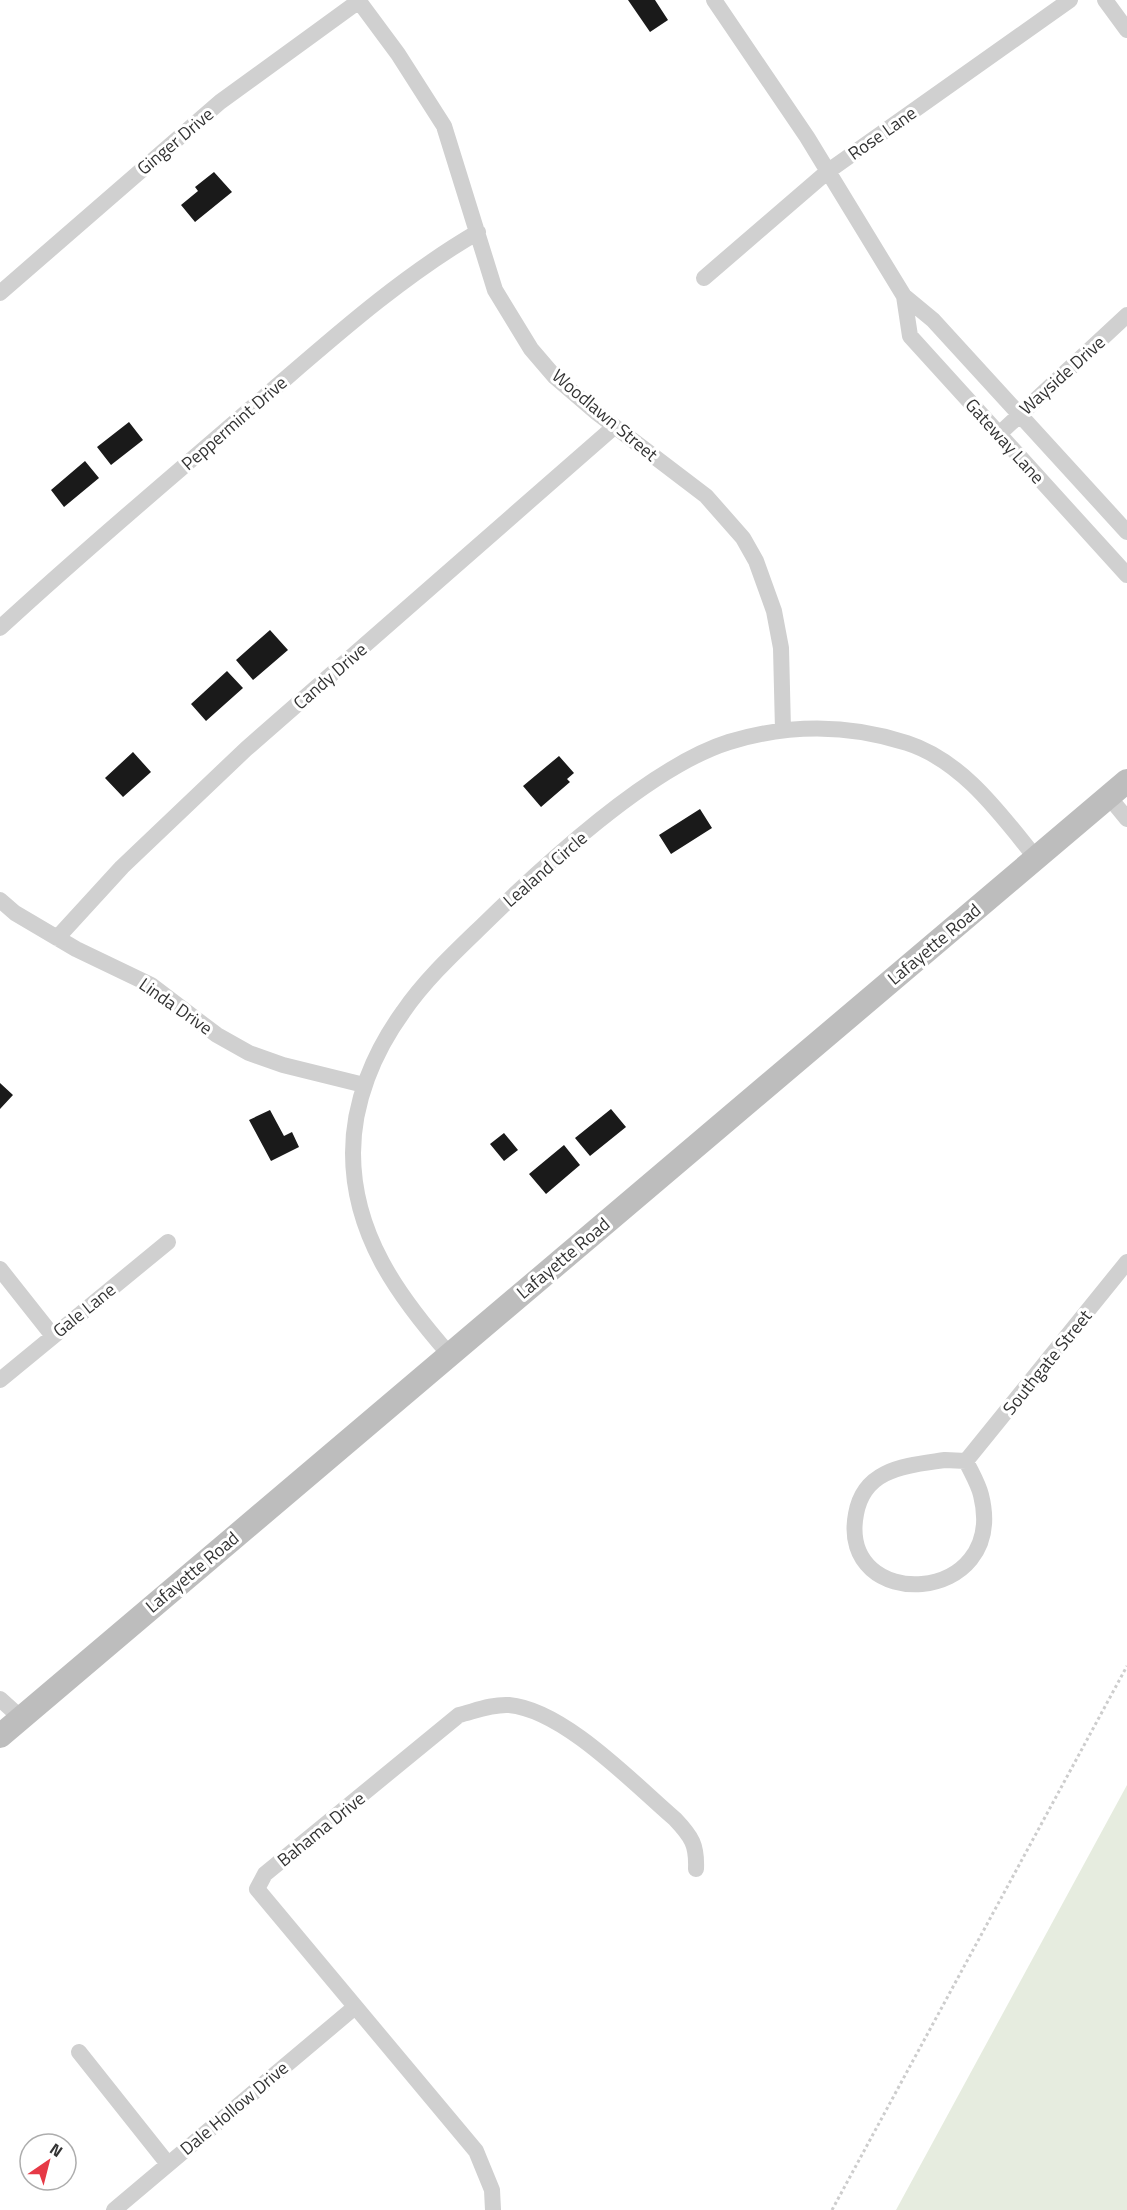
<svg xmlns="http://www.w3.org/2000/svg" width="1127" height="2210" font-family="'Titillium Web',sans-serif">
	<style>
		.green { fill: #e6ecdf }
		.building { fill: #1a1a1a }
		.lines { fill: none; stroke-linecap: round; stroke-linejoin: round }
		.path { stroke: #cdcdcd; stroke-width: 3; stroke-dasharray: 3 3; stroke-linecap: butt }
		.minor { stroke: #d0d0d0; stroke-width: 16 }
		.secondary { stroke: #bdbdbd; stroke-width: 24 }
		.labels { text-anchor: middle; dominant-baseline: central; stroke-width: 6; stroke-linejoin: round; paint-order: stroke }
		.street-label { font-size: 18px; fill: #333; stroke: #fff }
	</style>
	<rect width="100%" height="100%" fill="#fff"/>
	<!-- green -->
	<path class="green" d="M1127 1785V2210H896Z"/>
	<!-- building -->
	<path class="building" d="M628 0H655L668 20 650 32Z
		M214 172 232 192 195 222 181 205 198 191 195 187Z
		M129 422 143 440 111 465 97 447Z
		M85 461 99 478 64 507 51 490Z
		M270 630 288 650 253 680 236 660Z
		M227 671 243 688 206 721 191 704Z
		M133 752 151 772 123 797 105 778Z
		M559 756 574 773 567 779 570 782 541 807 523 786Z
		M700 809 712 828 671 854 659 835Z
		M0 1083 13 1095 0 1109Z
		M611 1109 626 1127 590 1156 575 1138Z
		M270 1110 284 1136 292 1132 299 1147 271 1161 249 1120Z
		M504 1133 518 1150 504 1161 490 1144Z
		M564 1145 580 1165 546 1194 529 1174Z"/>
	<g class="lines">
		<!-- path -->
		<path class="path" d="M832 2210 1127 1666"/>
		<!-- minor -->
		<path class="minor" d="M358 0 398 54 444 126 495 290 531 349 555 377 597 413 706 496 743 538 756 561 774 611 781 648 783 730
			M714 0 807 137 904 296 933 320 1127 532
			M1105 0 1127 30
			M704 278 827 172 1070 0
			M0 293 220 102 359 1
			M904 296 910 336 1127 575
			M998 435 1127 315
			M0 628C81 553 166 482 249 410 323 347 394 281 478 232
			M1109 797 1127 819
			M0 900 15 913 76 949 151 985 217 1035 249 1053 283 1065 364 1085
			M57 938 122 867 246 749 614 427
			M0 1269 53 1336
			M449 1354C398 1296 353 1234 353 1153 353 1102 374 1052 403 1012 425 980 454 953 482 926 542 867 649 767 729 742 788 724 849 724 907 743 963 761 1001 815 1036 858
			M0 1380 168 1242
			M945 1460 966 1461C971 1472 978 1483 981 1495 1009 1607 837 1614 856 1514 864 1468 906 1466 945 1460Z
			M966 1461 1127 1262
			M0 1699 21 1718
			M79 2052 168 2164
			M114 2210 355 2007
			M493 2210 492 2190 476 2151 257 1889 265 1874 459 1715C475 1711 492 1704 509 1705 564 1710 633 1783 675 1819 692 1837 697 1845 696 1869"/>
		<!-- secondary -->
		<path class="secondary" d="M0 1736 1127 781"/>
	</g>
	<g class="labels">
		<!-- street labels -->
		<g class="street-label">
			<text transform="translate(882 133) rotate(-35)">Rose Lane</text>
			<text transform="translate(175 141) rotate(-40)">Ginger Drive</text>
			<text transform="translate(1062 375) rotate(-42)">Wayside Drive</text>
			<text transform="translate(605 415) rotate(40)">Woodlawn Street</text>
			<text transform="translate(234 423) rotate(-41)">Peppermint Drive</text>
			<text transform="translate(1005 441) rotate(48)">Gateway Lane</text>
			<text transform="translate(330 676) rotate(-41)">Candy Drive</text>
			<text transform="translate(545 869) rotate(-41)">Lealand Circle</text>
			<text transform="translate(934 944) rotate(-40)">Lafayette Road</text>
			<text transform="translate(176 1006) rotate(35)">Linda Drive</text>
			<text transform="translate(563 1258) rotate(-40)">Lafayette Road</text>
			<text transform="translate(84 1310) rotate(-39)">Gale Lane</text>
			<text transform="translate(1047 1362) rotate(-51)">Southgate Street</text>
			<text transform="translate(192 1572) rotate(-40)">Lafayette Road</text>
			<text transform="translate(321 1829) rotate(-39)">Bahama Drive</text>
			<text transform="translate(234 2108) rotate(-40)">Dale Hollow Drive</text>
		</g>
	</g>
	<!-- north arrow -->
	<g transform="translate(48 2162) rotate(35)"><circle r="28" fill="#ffffff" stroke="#adadad" stroke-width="1.5"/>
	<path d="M0-4.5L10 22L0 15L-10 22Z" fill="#e63946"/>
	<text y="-9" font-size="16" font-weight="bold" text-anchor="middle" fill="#333333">N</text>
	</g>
</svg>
